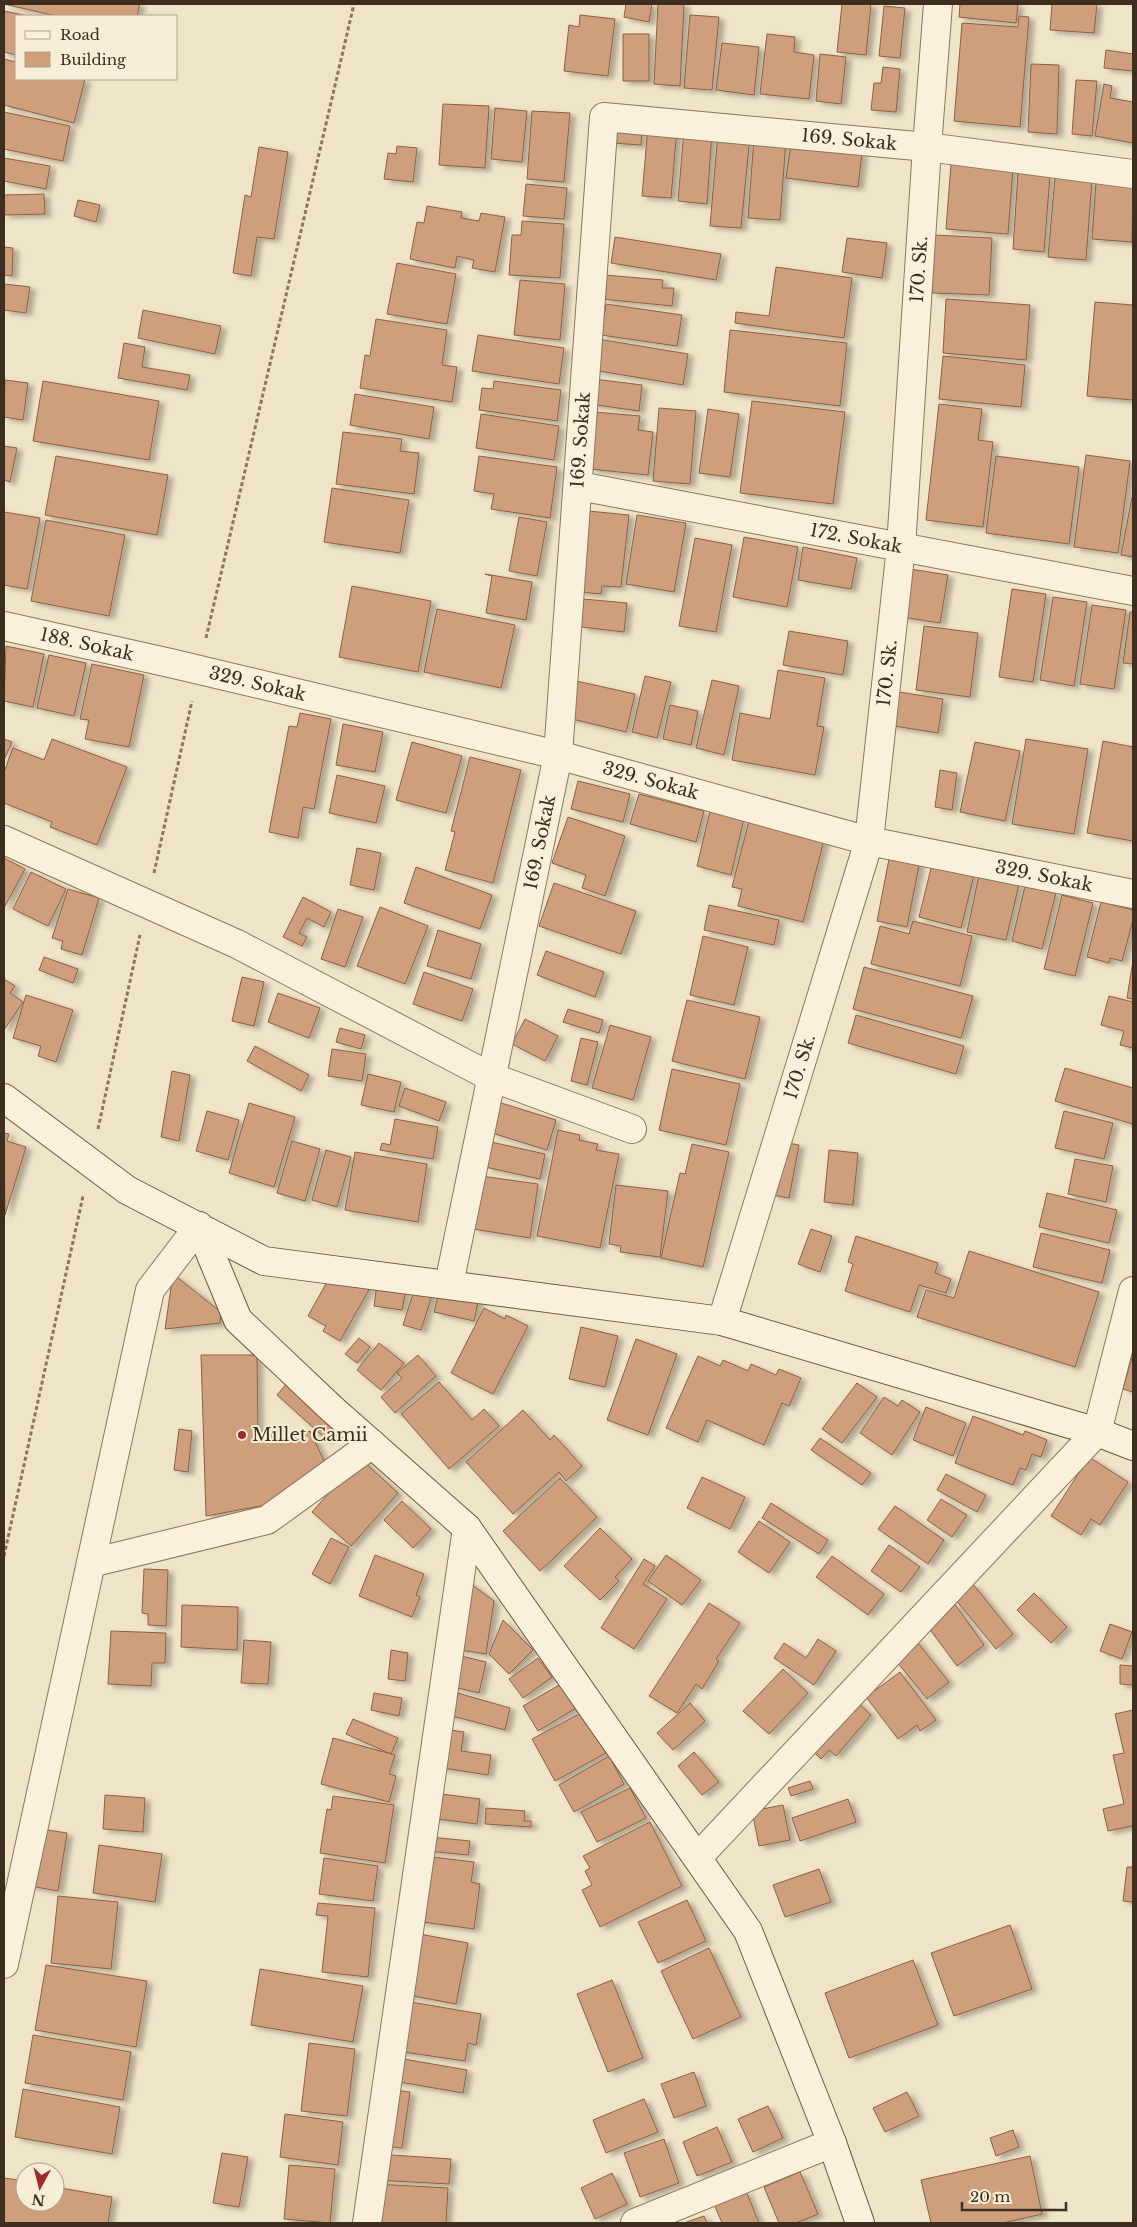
<svg xmlns="http://www.w3.org/2000/svg" width="1137" height="2227" font-family="'Libre Baskerville',serif">
	<style>
		.building { fill: #cf9f7d; stroke: #8d5f41; filter: url(#shadow) }
		.lines { fill: none; stroke-linecap: round; stroke-linejoin: round }
		.street-casing { stroke: #8d765c; stroke-width: 30 }
		.secondary-casing { stroke: #6f573f; stroke-width: 30 }
		.path { stroke: #8d765c; stroke-width: 3; stroke-dasharray: 4 2.5; stroke-linecap: butt }
		.street { stroke: #faf1dc; stroke-width: 28 }
		.secondary { stroke: #faf1dc; stroke-width: 28 }
		.poi-dot { fill: #9e2a2b; stroke: #f7eed8; stroke-width: 2 }
		.labels { text-anchor: middle; dominant-baseline: central; stroke-width: 4; stroke-linejoin: round; paint-order: stroke }
		.street-label { font-size: 18px; fill: #3d2e20; stroke: #f7eed8 }
		.poi-label { font-size: 18px; fill: #3d2e20; stroke: #f7eed8; text-anchor: start }
	</style>
	<defs>
		<filter id="shadow"><feDropShadow dx="5.5" dy="3" stdDeviation="2.5" flood-color="#0004"/></filter>
	</defs>
	<rect width="100%" height="100%" fill="#f0e4c8"/>
	<!-- building -->
	<path class="building" d="M4 4H140L137 16H56Z
		M626 4H652L649 22 624 17Z
		M658 4H684L680 86 654 84Z
		M842 4H871L866 55 837 52Z
		M960 4H1018L1016 23 959 17Z
		M1052 4H1097L1094 33 1050 30Z
		M884 6 905 8 900 58 879 56Z
		M4 11 28 16H16V55L4 52Z
		M580 15 615 19 608 76 564 71 569 25 579 27Z
		M690 15 719 17 712 90 684 88Z
		M1019 16 1029 17 1020 127 954 121 962 23 1018 27Z
		M623 34H649V81H623Z
		M767 34 795 37 794 52 814 55 809 99 760 94Z
		M722 43 759 47 754 95 716 90Z
		M1106 50 1133 54V71L1104 68Z
		M820 54 846 57 841 104 816 101Z
		M4 59 16 62V79H85L74 123 4 105Z
		M1031 64 1059 65 1057 134 1028 132Z
		M883 67 900 69 896 112 871 110 874 83H881Z
		M1076 80 1097 81 1092 136 1072 134Z
		M1104 84 1112 86 1110 98 1133 102V143L1095 136Z
		M443 104 489 106 485 168 439 165Z
		M495 108 527 111 522 162 491 159Z
		M532 111 570 113 564 182 527 179Z
		M4 112 70 126 63 161 4 149Z
		M614 122 642 125 641 145 612 143Z
		M648 126 677 128 671 198 642 196Z
		M684 130 712 132 707 204 678 201Z
		M718 133 750 136 741 228 710 226Z
		M754 138 786 140 780 220 748 218Z
		M791 144 862 153 858 187 786 178Z
		M397 146 417 148 413 182 384 179 388 153 396 154Z
		M259 147 288 152 274 239 257 237 251 276 233 273 245 195 251 197Z
		M4 158 50 166 46 189 4 181Z
		M951 164 1013 168 1008 234 946 229Z
		M1018 173 1050 175 1044 252 1013 249Z
		M1055 177 1092 180 1086 260 1048 257Z
		M1096 182 1133 185 1132 242 1092 239Z
		M526 184 567 188 564 219 523 216Z
		M4 193V195L44 194 45 214 4 215Z
		M78 200 100 205 96 222 74 216Z
		M427 206 462 212 461 218 479 221 481 213 505 217 495 272 472 268 474 260 457 256 455 268 410 259 417 222 424 223Z
		M522 221 564 224 560 278 509 275 512 235H521Z
		M934 235 992 238 989 295 932 293Z
		M615 237 721 254 716 280 611 263Z
		M847 238 887 243 882 278 842 272Z
		M4 247 13 248 12 276 4 275Z
		M397 263 456 274 447 324 387 314Z
		M776 267 852 278 844 338 735 323 736 312 769 316Z
		M605 275 663 280 662 288H674L672 306 602 299Z
		M520 280 565 284 560 340 514 335Z
		M4 284 30 287 26 313 4 310Z
		M946 299 1030 305 1026 360 943 353Z
		M1095 302 1133 305V400L1087 396Z
		M606 304 682 315 677 346 601 335Z
		M143 310 221 326 215 354 138 338Z
		M376 319 447 330 442 365 457 367 452 402 360 388 365 355 370 356Z
		M730 330 847 343 840 406 724 392Z
		M478 335 564 348 559 384 472 371Z
		M598 339 688 354 683 385 593 370Z
		M124 343 145 347 142 367 190 375 187 390 118 378Z
		M943 356 1025 365 1021 407 939 399Z
		M594 379 642 385 639 411 590 404Z
		M5 380 28 383 23 420 4 417Z
		M43 381 159 401 149 460 33 441Z
		M494 381 561 390 557 421 479 410 482 388 493 389Z
		M355 394 434 407 429 439 350 425Z
		M752 401 845 412 833 504 740 493Z
		M939 404 982 409 978 440 993 442 983 527 926 520Z
		M659 408 696 411 690 484 653 481Z
		M708 409 739 414 730 477 699 473Z
		M595 412 640 416 638 430 653 432 648 475 590 469Z
		M481 414 559 426 554 460 476 448Z
		M343 432 402 439 400 451 419 453 414 494 336 484Z
		M4 446 17 448 10 482 4 480Z
		M1086 455 1130 461 1118 553 1074 547Z
		M56 456 168 475 157 535 45 515Z
		M479 456 557 467 550 518 491 509 494 494 474 491Z
		M996 456 1079 467 1069 544 986 533Z
		M332 488 409 500 400 553 324 542Z
		M1132 497 1133 498V557L1121 555Z
		M588 511 629 515 621 587 602 586 601 594 579 592Z
		M4 512 40 518 27 589 4 585Z
		M637 515 686 523 674 592 626 584Z
		M519 517 547 522 537 576 509 571Z
		M46 520 125 535 109 616 31 601Z
		M744 537 798 547 787 607 733 597Z
		M695 538 732 545 716 632 679 626Z
		M803 547 857 558 851 589 798 580Z
		M910 569 948 575 940 623 902 617Z
		M485 574 532 582 526 620 486 613 492 576Z
		M352 586 431 601 418 672 339 657Z
		M1012 589 1046 594 1033 682 999 677Z
		M1053 597 1087 602 1074 686 1040 680Z
		M583 599 627 603 624 632 581 627Z
		M1092 605 1126 610 1114 689 1080 684Z
		M437 609 515 625 501 688 424 672Z
		M1130 612H1133V664L1123 663Z
		M924 626 978 633 970 697 916 690Z
		M789 631 848 641 843 675 783 665Z
		M6 646 44 654 33 707 4 701Z
		M49 655 86 663 74 716 37 708Z
		M92 664 144 675 129 747 85 739 89 720 80 719Z
		M778 670 825 678 817 726 824 727 815 775 732 760 740 713 770 719Z
		M645 676 671 682 657 738 632 732Z
		M712 680 739 686 724 755 696 748Z
		M576 681 635 694 626 732 568 718Z
		M893 691 943 699 938 733 888 725Z
		M670 705 698 711 691 745 663 739Z
		M300 713 331 719 314 809 303 807 298 838 269 832 289 726 297 727Z
		M343 724 383 732 375 772 336 765Z
		M4 739 12 742 4 760Z
		M52 739 127 767 97 845 50 827 52 822 4 803V772L13 748 44 760Z
		M1026 739 1088 749 1074 834 1012 824Z
		M1103 741 1133 747V841L1087 833Z
		M412 742 462 756 446 813 396 800Z
		M975 742 1020 751 1005 821 960 812Z
		M470 757 521 770 493 883 445 870 455 832 451 831Z
		M940 770 957 773 952 810 935 807Z
		M337 775 385 786 376 823 329 813Z
		M578 781 630 794 623 822 571 809Z
		M639 794 704 811 696 842 630 824Z
		M710 811 744 818 731 875 697 866Z
		M568 817 625 836 605 896 582 888 586 875 552 863Z
		M750 817 825 836 803 922 738 906 742 889 732 887Z
		M357 848 381 853 374 890 350 885Z
		M890 854 920 860 907 927 877 921Z
		M4 858 25 869 4 908Z
		M933 860 975 871 961 928 919 917Z
		M416 867 492 895 480 929 404 903Z
		M31 872 66 889 48 926 13 909Z
		M979 875 1019 884 1006 940 967 932Z
		M554 883 636 911 621 954 539 926Z
		M1025 886 1056 893 1042 949 1012 941Z
		M68 889 99 898 82 955 61 949 63 941 52 938Z
		M1062 895 1093 903 1075 976 1044 969Z
		M303 897 331 912 324 927 307 918 299 933 307 937 302 946 283 937Z
		M1101 902 1133 910V920L1122 961 1110 958 1109 963 1087 957Z
		M709 905 779 920 774 945 704 930Z
		M380 907 428 926 405 984 357 966Z
		M338 909 363 917 345 967 321 959Z
		M913 921 972 936 960 986 871 964 880 926 909 934Z
		M438 930 481 944 471 979 427 966Z
		M703 936 748 947 734 1005 690 995Z
		M546 951 604 972 595 997 537 975Z
		M44 957 78 969 73 983 39 970Z
		M1133 960V999L1127 998Z
		M864 967 973 996 961 1038 853 1009Z
		M424 972 473 989 462 1021 413 1004Z
		M242 977 264 982 254 1026 232 1021Z
		M4 979 15 986 10 993 23 1002 4 1030Z
		M278 993 320 1008 309 1038 268 1022Z
		M26 995 73 1010 56 1062 38 1056 41 1046 13 1038Z
		M1109 996 1133 1002V1048L1120 1045 1124 1031 1101 1025Z
		M687 1000 760 1017 745 1079 672 1061Z
		M568 1009 603 1020 599 1033 563 1022Z
		M856 1015 964 1046 956 1074 848 1043Z
		M525 1019 558 1036 545 1061 512 1044Z
		M610 1025 651 1037 633 1100 592 1088Z
		M340 1028 365 1035 361 1049 336 1042Z
		M581 1038 598 1042 587 1085 571 1081Z
		M255 1046 309 1075 301 1091 247 1061Z
		M332 1049 366 1054 362 1081 328 1076Z
		M1065 1068 1133 1088V1124L1055 1101Z
		M672 1069 740 1084 726 1145 659 1130Z
		M172 1071 190 1075 179 1141 161 1137Z
		M368 1074 401 1082 394 1112 361 1105Z
		M405 1088 446 1102 439 1121 399 1106Z
		M249 1103 295 1117 274 1187 229 1173Z
		M501 1103 556 1120 547 1150 492 1133Z
		M207 1111 239 1120 228 1160 196 1151Z
		M1064 1111 1113 1123 1104 1159 1055 1148Z
		M395 1119 438 1127 433 1159 380 1150 382 1143 390 1145Z
		M558 1130 580 1135 579 1140 598 1144 596 1150 619 1154 600 1248 537 1236Z
		M4 1133 9 1134 7 1141 26 1147 5 1215Z
		M292 1141 320 1149 305 1201 277 1193Z
		M491 1142 545 1154 540 1179 485 1167Z
		M782 1142 799 1145 789 1198 772 1195Z
		M692 1144 729 1152 703 1267 661 1258 680 1173 685 1174Z
		M326 1150 351 1157 337 1207 312 1200Z
		M829 1150 858 1153 853 1205 824 1202Z
		M355 1152 427 1164 418 1222 345 1210Z
		M1075 1159 1113 1166 1106 1202 1068 1194Z
		M481 1176 538 1184 530 1238 473 1229Z
		M616 1185 668 1191 660 1257 620 1252 621 1246 609 1244Z
		M1047 1193 1117 1210 1109 1243 1039 1227Z
		M811 1229 832 1236 820 1272 798 1264Z
		M1041 1233 1110 1250 1102 1283 1033 1267Z
		M856 1236 938 1263 935 1273 951 1279 946 1293 919 1285 910 1312 845 1291 853 1264 848 1262Z
		M969 1251 1099 1292 1075 1367 917 1317 926 1290 954 1298Z
		M333 1271 371 1286 340 1341 323 1331 326 1326 308 1316Z
		M173 1274 221 1312 220 1323 165 1329Z
		M377 1283 406 1288 402 1310 374 1306Z
		M415 1287 433 1292 421 1330 403 1325Z
		M440 1288 479 1297 474 1321 434 1312Z
		M484 1308 505 1319 506 1315 528 1326 493 1394 451 1373Z
		M581 1327 618 1336 605 1387 569 1379Z
		M359 1338 370 1347 357 1363 345 1354Z
		M636 1339 677 1354 648 1435 607 1420Z
		M379 1343 404 1363 381 1390 357 1370Z
		M1133 1354V1392L1123 1389Z
		M201 1355H257L258 1431H280L281 1439 310 1431 326 1465 282 1502 206 1516Z
		M418 1355 436 1376 395 1413 381 1397 402 1378 397 1373Z
		M698 1356 720 1366 723 1360 748 1371 751 1364 776 1375 779 1369 801 1378 789 1406 782 1403 764 1445 707 1420 698 1442 666 1428Z
		M288 1382 338 1427 327 1440 277 1395Z
		M439 1382 472 1420 484 1409 499 1426 449 1469 401 1414Z
		M857 1383 877 1397 842 1443 822 1429Z
		M884 1397 898 1406 902 1400 920 1412 892 1455 860 1433Z
		M926 1407 966 1423 953 1456 913 1440Z
		M523 1410 550 1440 554 1435 582 1466 566 1481 559 1472 513 1514 466 1462Z
		M973 1416 1023 1435 1025 1431 1047 1440 1041 1457 1032 1454 1026 1470 1020 1468 1013 1485 955 1463Z
		M179 1429 192 1431 188 1472 174 1470Z
		M820 1438 871 1473 862 1485 811 1450Z
		M1089 1457 1128 1482 1100 1525 1091 1519 1081 1535 1051 1516Z
		M360 1458 398 1493 351 1546 312 1512Z
		M946 1474 986 1495 977 1512 937 1490Z
		M702 1477 745 1497 730 1529 687 1508Z
		M560 1478 597 1517 540 1571 503 1531Z
		M941 1499 967 1515 952 1537 927 1520Z
		M402 1501 431 1529 413 1548 384 1520Z
		M771 1503 828 1540 819 1554 762 1518Z
		M895 1506 944 1540 928 1564 878 1529Z
		M759 1521 790 1542 769 1573 738 1552Z
		M600 1528 632 1559 615 1577 619 1581 600 1600 564 1566Z
		M331 1538 349 1547 330 1584 312 1574Z
		M889 1545 920 1567 901 1592 871 1571Z
		M375 1555 424 1574 416 1595 420 1597 412 1617 359 1596Z
		M666 1555 701 1580 682 1605 648 1581Z
		M832 1556 884 1594 868 1615 816 1577Z
		M644 1559 655 1566 643 1584 667 1599 634 1649 601 1628Z
		M144 1569 168 1570 166 1626 148 1625V1614L142 1613Z
		M463 1578 494 1601 486 1654 454 1649Z
		M973 1584 1013 1634 996 1649 955 1599Z
		M1034 1593 1067 1627 1051 1643 1017 1610Z
		M709 1603 740 1623 716 1659 719 1661 702 1689 696 1684 677 1713 649 1696Z
		M954 1603 984 1645 957 1666 926 1624Z
		M182 1605 238 1607 237 1650 181 1647Z
		M503 1620 533 1650 509 1674 489 1654Z
		M1110 1624 1132 1632 1122 1659 1100 1651Z
		M111 1631 166 1633 165 1663H152L151 1686 108 1684Z
		M818 1639 836 1651 814 1685 774 1658 784 1643 806 1658Z
		M915 1639 949 1682 927 1699 893 1657Z
		M244 1640 271 1642 268 1684 241 1683Z
		M391 1650 408 1653 405 1681 388 1679Z
		M453 1654 486 1662 479 1693 446 1685Z
		M538 1658 552 1677 523 1698 509 1679Z
		M1120 1665 1133 1666V1685L1120 1684Z
		M783 1669 808 1693 769 1734 743 1711Z
		M900 1672 936 1720 920 1731 917 1725 898 1739 866 1697Z
		M561 1684 576 1708 538 1731 523 1706Z
		M447 1690 510 1708 505 1730 441 1713Z
		M374 1693 402 1698 399 1716 371 1710Z
		M855 1700 871 1715 836 1756 829 1750 821 1759 812 1750Z
		M690 1703 705 1721 673 1750 657 1733Z
		M1133 1710V1831L1132 1826 1108 1831 1103 1809 1124 1804 1113 1755 1124 1753 1115 1714Z
		M583 1712 606 1753 555 1781 532 1739Z
		M353 1719 398 1738 391 1754 346 1734Z
		M443 1729 464 1732 461 1751 491 1755 488 1775 437 1767Z
		M333 1738 395 1755 389 1774 396 1776 389 1802 321 1784Z
		M694 1752 719 1782 702 1795 678 1766Z
		M609 1756 624 1784 574 1812 559 1785Z
		M810 1781 813 1789 791 1796 788 1788Z
		M630 1788 646 1818 597 1842 581 1812Z
		M434 1793 480 1799 477 1824 430 1818Z
		M105 1795 145 1798 143 1832 103 1829Z
		M333 1796 394 1805 385 1863 320 1853 327 1809 331 1810Z
		M848 1799 856 1822 800 1841 792 1818Z
		M783 1805 790 1840 759 1846 752 1811Z
		M486 1808 525 1811 524 1821H531V1827L485 1824Z
		M650 1822 682 1886 600 1927 582 1890 592 1885 585 1871 590 1868 583 1856Z
		M35 1828 67 1833 58 1891 25 1885Z
		M430 1837 470 1841 468 1855 428 1851Z
		M99 1845 162 1854 155 1902 93 1893Z
		M424 1856 474 1862 471 1882 480 1884 474 1929 416 1921Z
		M324 1858 378 1866 373 1901 319 1894Z
		M1127 1867H1133V1902L1123 1901Z
		M819 1869 831 1902 785 1917 773 1885Z
		M58 1896 118 1902 111 1969 51 1963Z
		M687 1900 706 1941 658 1963 638 1922Z
		M318 1903 375 1908 368 1977 322 1972 328 1916 316 1915Z
		M1010 1925 1032 1989 954 2016 931 1953Z
		M414 1933 468 1943 456 2004 403 1994Z
		M709 1948 741 2017 693 2039 661 1971Z
		M913 1960 938 2025 849 2058 825 1993Z
		M46 1965 147 1981 136 2047 35 2030Z
		M260 1969 363 1986 353 2042 251 2025Z
		M612 1980 643 2058 608 2072 577 1994Z
		M405 2001 481 2014 476 2045 468 2043 465 2061 397 2051Z
		M33 2035 131 2052 123 2100 25 2083Z
		M309 2043 355 2049 347 2116 301 2111Z
		M392 2057 467 2070 463 2093 388 2080Z
		M694 2072 706 2106 674 2118 661 2084Z
		M23 2089 120 2107 112 2154 15 2137Z
		M387 2089 410 2092 402 2148 379 2145Z
		M907 2092 919 2116 885 2132 873 2108Z
		M644 2099 658 2132 606 2153 593 2120Z
		M768 2106 783 2138 753 2152 738 2119Z
		M285 2114 343 2122 338 2165 280 2157Z
		M717 2127 732 2162 697 2176 683 2142Z
		M1013 2130 1019 2147 996 2156 990 2138Z
		M664 2139 679 2183 640 2197 624 2153Z
		M222 2153 248 2157 239 2207 213 2203Z
		M377 2154 451 2159 449 2184 376 2180Z
		M1030 2156 1042 2214 1003 2223H931L921 2180Z
		M289 2165 335 2169 330 2223 284 2219Z
		M800 2172 818 2214 796 2223H779L764 2187Z
		M612 2173 627 2204 595 2219 581 2188Z
		M4 2178 25 2181V2202H55V2187L112 2197 108 2223H4Z
		M375 2184 448 2188 446 2223H373Z
		M746 2191 759 2223H722L714 2204Z
		M704 2216 707 2223H684Z"/>
	<g class="lines">
		<defs>
			<g id="street">
				<path id="s1" d="M579 486 1133 591"/>
				<path id="s2" d="M4 626 170 663 558 755 869 841 1133 894"/>
				<path d="M4 840 237 944 491 1077 632 1129"/>
				<path id="s3" d="M449 1284 558 755 604 117 927 147 1133 174"/>
				<path id="s4" d="M722 1321 869 841 901 547 927 147 938 4"/>
				<path d="M91 1563 267 1520 372 1444"/>
				<path d="M698 1857 1097 1432 1133 1291"/>
				<path d="M4 1964 150 1290 199 1226"/>
				<path d="M367 2223 467 1528"/>
				<path d="M635 2223 832 2143"/>
			</g>
			<path id="secondary" d="M4 1098 127 1190 264 1261 722 1321 1097 1432 1133 1446
				M199 1226 238 1320 331 1408 467 1528 748 1931 832 2143 860 2223"/>
		</defs>
		<!-- street casing -->
		<use href="#street" class="street-casing"/>
		<!-- secondary casing -->
		<use href="#secondary" class="secondary-casing"/>
		<!-- path -->
		<path class="path" d="M206 638 354 4
			M154 873 192 701
			M98 1129 140 935
			M4 1556 83 1196"/>
		<!-- street -->
		<use href="#street" class="street"/>
		<!-- secondary -->
		<use href="#secondary" class="secondary"/>
	</g>
	<!-- markers -->
	<circle class="poi-dot" cx="242" cy="1435" r="5"/>
	<g class="labels">
		<!-- street labels -->
		<g class="street-label">
			<text stroke="none"><textPath href="#s3" startOffset="1426">169. Sokak</textPath></text>
			<text stroke="none"><textPath href="#s4" startOffset="1076">170. Sk.</textPath></text>
			<text stroke="none"><textPath href="#s3" startOffset="856">169. Sokak</textPath></text>
			<text stroke="none"><textPath href="#s1" startOffset="282">172. Sokak</textPath></text>
			<text stroke="none"><textPath href="#s2" startOffset="85">188. Sokak</textPath></text>
			<text stroke="none"><textPath href="#s4" startOffset="671">170. Sk.</textPath></text>
			<text stroke="none"><textPath href="#s2" startOffset="260">329. Sokak</textPath></text>
			<text stroke="none"><textPath href="#s2" startOffset="665">329. Sokak</textPath></text>
			<text stroke="none"><textPath href="#s3" startOffset="451">169. Sokak</textPath></text>
			<text stroke="none"><textPath href="#s2" startOffset="1070">329. Sokak</textPath></text>
			<text stroke="none"><textPath href="#s4" startOffset="266">170. Sk.</textPath></text>
		</g>
		<!-- poi labels -->
		<g class="poi-label">
			<text x="252" y="1435">Millet Camii</text>
		</g>
	</g>
	<!-- border -->
	<rect width="1137" height="2227" fill="none" stroke="#3d2e20" stroke-width="10"/>
	<!-- legend -->
	<rect x="15" y="15" width="162" height="65" fill="#f7eed8" stroke="#ada18e"/>
	<rect x="25" y="31" width="25" height="8" fill="#faf1dc" stroke="#ada18e"/>
	<text x="60" y="40" font-size="15" fill="#3d2e20">Road</text>
	<rect x="25" y="52" width="25" height="15" fill="#cf9f7d" stroke="#ada18e"/>
	<text x="60" y="65" font-size="15" fill="#3d2e20">Building</text>
	<!-- north arrow -->
	<g transform="translate(40 2187) rotate(187)"><circle r="24" fill="#f7eed8" stroke="#ada18e"/>
	<path d="M0-4L9 19L0 12L-9 19Z" fill="#9e2a2b"/>
	<text y="-8" font-size="14" font-weight="bold" text-anchor="middle" fill="#3d2e20">N</text>
	</g>
	<!-- scale -->
	<path d="M962 2202v8h104v-8" fill="none" stroke="#3d2e20" stroke-width="2.5"/>
	<text x="970" y="2202" font-size="15" fill="#3d2e20" stroke="#f7eed8" stroke-width="4" paint-order="stroke">20 m</text>
</svg>
